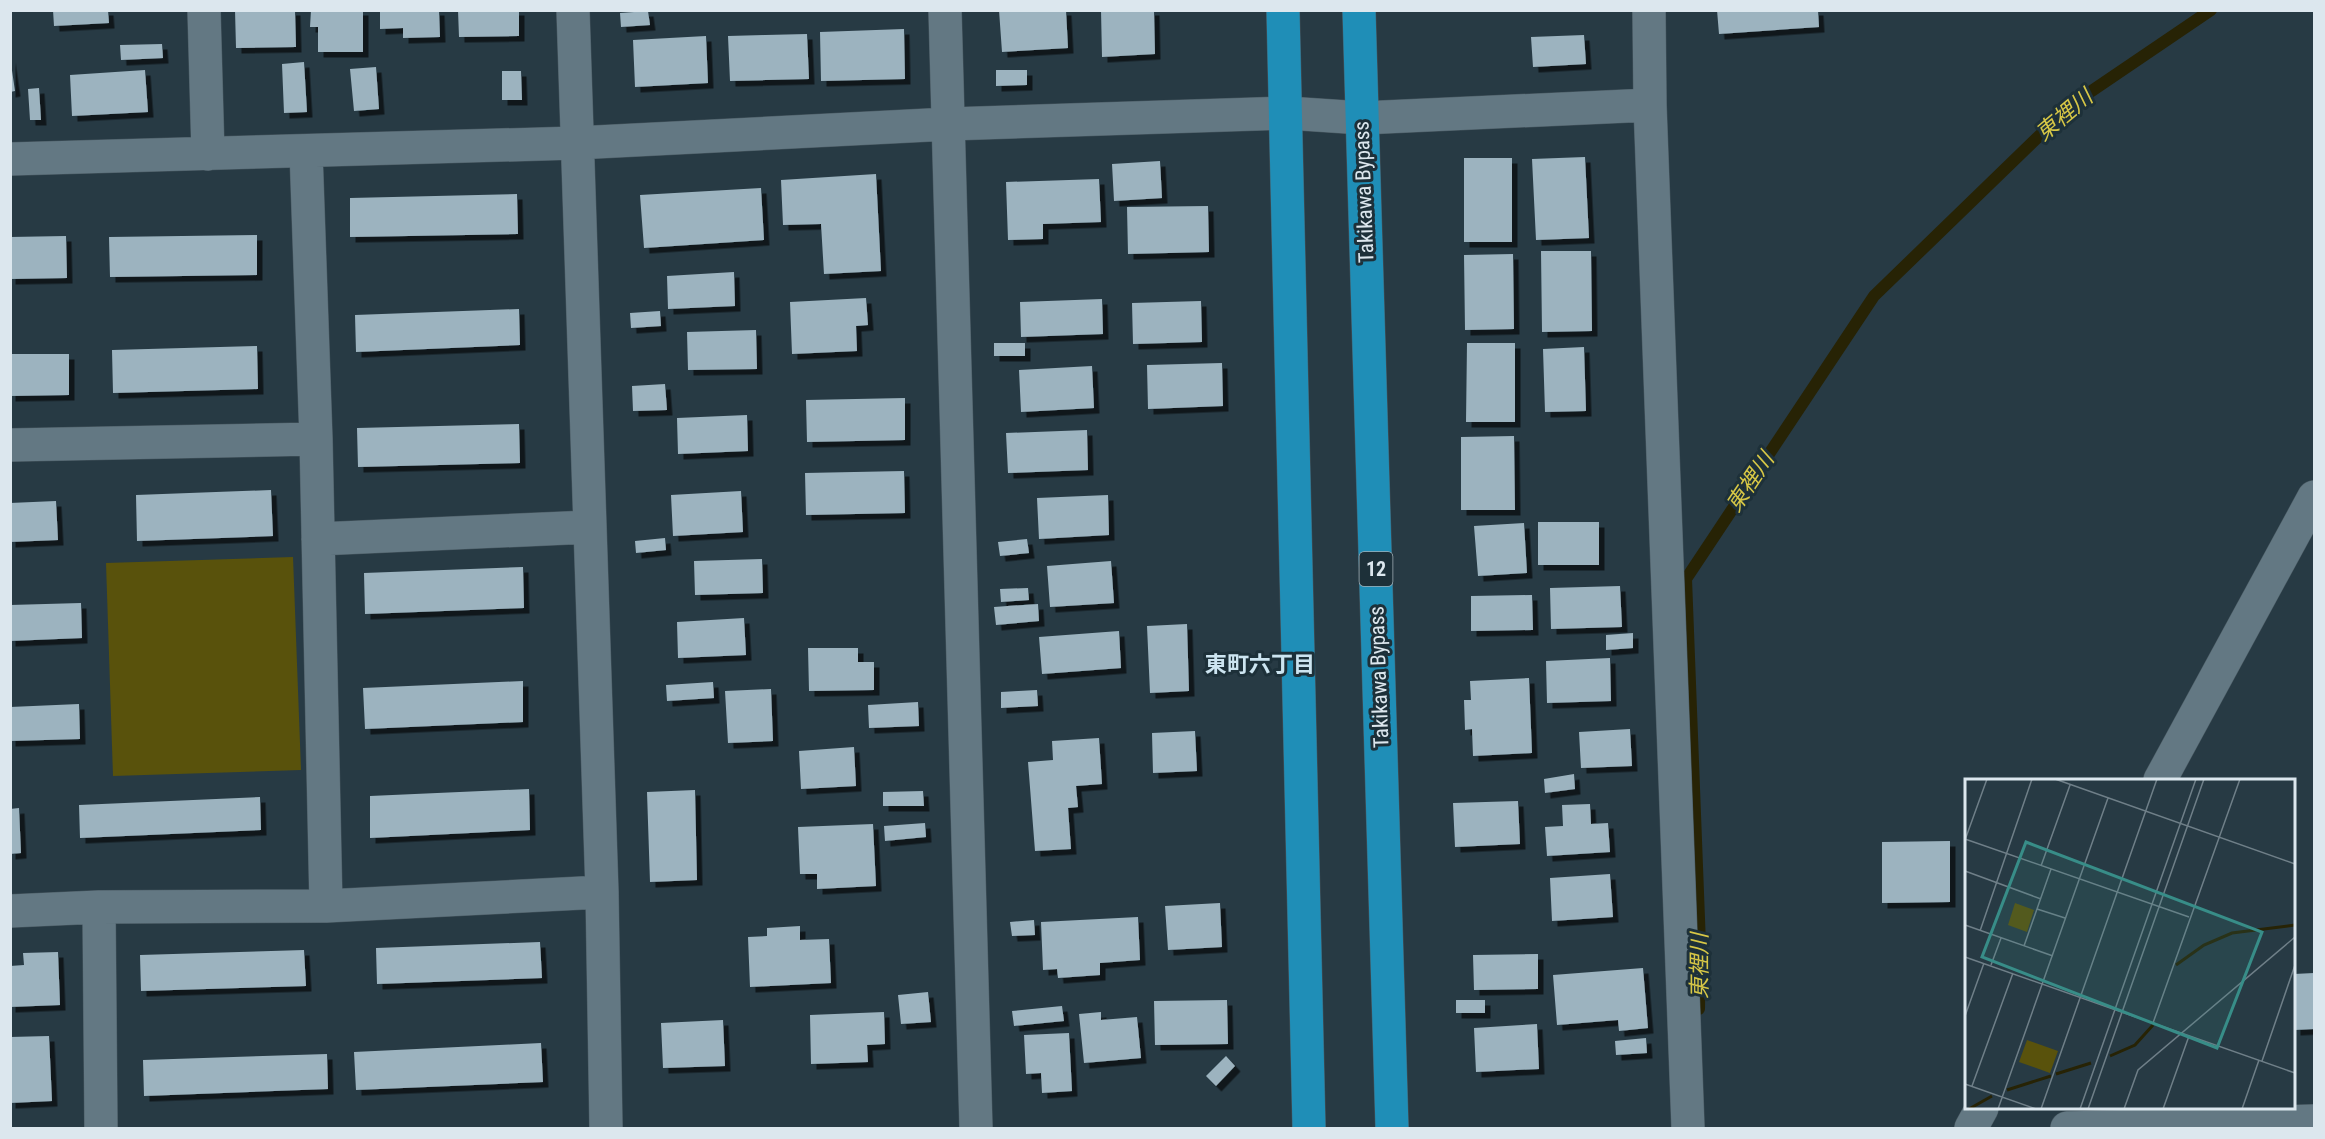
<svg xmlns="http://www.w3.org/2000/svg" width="2325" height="1139" font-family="'Roboto Condensed','Noto Sans JP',sans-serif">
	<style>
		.green { fill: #59520c }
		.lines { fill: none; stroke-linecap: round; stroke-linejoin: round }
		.stream { stroke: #272305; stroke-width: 12 }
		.building { fill: #9cb3bf; filter: url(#shadow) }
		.minor-casing { stroke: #485861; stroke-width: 34 }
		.trunk-casing { stroke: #485861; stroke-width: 34 }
		.minor { stroke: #637883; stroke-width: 33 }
		.trunk { stroke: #1f8eb7; stroke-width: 33 }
		.labels { text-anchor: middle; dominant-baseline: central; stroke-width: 6; stroke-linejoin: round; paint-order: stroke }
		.shield { fill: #1d3039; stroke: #a3b0b8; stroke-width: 1.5 }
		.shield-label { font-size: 20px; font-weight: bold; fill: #dce7ee }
		.street-label { font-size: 21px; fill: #dce7ee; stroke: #1d3039 }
		.water-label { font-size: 22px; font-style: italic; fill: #d7c746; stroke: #1d3039 }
		.neighbourhood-label { font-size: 22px; font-weight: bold; fill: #cce4f0; stroke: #1d3039 }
		.inset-river { fill: none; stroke: #272305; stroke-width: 3 }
		.inset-road { fill: none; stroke: #6f7f88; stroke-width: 1.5 }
		.view { fill: #388d88; fill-opacity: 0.15; stroke: #388d88; stroke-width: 3 }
		.inset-edge { fill: none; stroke: #dce7ee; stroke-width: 3 }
	</style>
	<defs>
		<filter id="shadow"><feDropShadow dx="5.5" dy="5.5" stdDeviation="0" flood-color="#0009"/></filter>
	</defs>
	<rect width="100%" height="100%" fill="#273a44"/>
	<!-- green -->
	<path class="green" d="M293 557 301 770 113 776 106 563Z"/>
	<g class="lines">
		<!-- stream -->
		<path class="stream" d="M1699 1009 1700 945 1686 579 1874 296 2071 105 2211 10"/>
	</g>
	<!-- building -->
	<path class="building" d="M53 10H108L109 23 54 26Z
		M235 10H295L296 47 236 48Z
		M311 10H363V52H318V27H310Z
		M380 10H439L440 37 403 38V28L380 29Z
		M458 10H519V36L459 37Z
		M999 10H1066L1068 48 1002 52Z
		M1101 10H1154L1155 54 1102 57Z
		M1717 10H1818L1819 27 1719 34Z
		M648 11 650 25 621 27 620 13Z
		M904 29 905 79 821 81 820 32Z
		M807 34 809 79 730 81 728 36Z
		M1584 35 1586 64 1533 67 1531 37Z
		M706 36 708 83 635 87 633 40Z
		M162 44 163 58 121 60 120 45Z
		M10 57 15 91 10 92Z
		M304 62 307 112 284 113 282 64Z
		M376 67 379 109 354 111 350 69Z
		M145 70 148 112 72 116 70 75Z
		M996 70H1027V85L996 86Z
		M502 71H521L522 100H502Z
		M39 88 41 120H30L28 89Z
		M1585 157 1589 238 1536 240 1532 159Z
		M1464 158H1512V242H1464Z
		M1160 161 1162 198 1114 201 1112 164Z
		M876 174 881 271 824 274 821 224 783 225 781 180Z
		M1099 179 1101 222 1043 224V239L1008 240 1006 182Z
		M761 188 764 240 644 248 640 195Z
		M517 194 518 234 350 237V198Z
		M1208 206 1209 252 1128 254 1127 207Z
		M257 235V275L110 277 109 237Z
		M66 236 67 278 10 279V237Z
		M1541 251H1591L1592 331 1542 332Z
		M1513 254 1514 329 1465 330 1464 255Z
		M734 272 735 306 668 309 667 276Z
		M866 298 868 325 856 326 857 351 792 354 790 302Z
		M1102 299 1103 334 1021 337 1020 302Z
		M1201 301 1202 342 1133 344 1132 303Z
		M519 309 520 345 356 352 355 315Z
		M660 311 661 326 631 328 630 313Z
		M756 330 757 369 688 370 687 332Z
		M994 343H1025V356H994Z
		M1467 343H1515V422H1466Z
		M257 346 258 389 113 393 112 350Z
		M1584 347 1586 411 1545 412 1543 349Z
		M10 354H69V395L10 396Z
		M1222 363 1223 406 1148 409 1147 365Z
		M1092 366 1094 408 1021 412 1019 370Z
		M665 384 667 410 633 411 632 386Z
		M905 398V440L807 442 806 400Z
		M747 415 748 451 678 454 677 418Z
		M519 424 520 463 358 467 357 428Z
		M1087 430 1088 470 1008 473 1006 433Z
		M1514 436 1515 510H1461V437Z
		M904 471 905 513 806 515 805 473Z
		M271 490 273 536 137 541 136 495Z
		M741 491 743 532 673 536 671 495Z
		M1108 495 1109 535 1039 539 1037 498Z
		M56 501 58 540 10 542V503Z
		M1538 522H1599V565H1538Z
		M1524 523 1527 573 1478 576 1474 526Z
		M665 538 666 550 636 553 635 541Z
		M1027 539 1029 553 1000 556 998 542Z
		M762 559 763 593 695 595 694 561Z
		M1111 561 1114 603 1050 607 1047 566Z
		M523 567 524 608 365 614 364 573Z
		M1620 586 1622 627 1551 629 1550 588Z
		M1028 588 1029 600 1001 602 1000 589Z
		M1532 595 1533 630 1471 631V596Z
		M81 603 82 638 10 641V605Z
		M1038 604 1039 621 996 625 994 607Z
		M744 618 746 655 678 658 677 622Z
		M1187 624 1189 691 1150 693 1147 626Z
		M1119 631 1121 668 1042 674 1039 637Z
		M1633 633V648L1606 650V635Z
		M808 648H858V662H874V690L809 691Z
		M1610 658 1611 701 1547 703 1546 661Z
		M1529 678 1532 753 1473 756 1472 729 1465 730 1464 700H1471L1470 681Z
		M523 681V722L365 729 363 688Z
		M713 682 714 698 667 701 666 685Z
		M771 689 773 741 728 743 725 691Z
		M1037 690 1038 706 1001 708V692Z
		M918 702 919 726 869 728 868 705Z
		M79 704 80 739 10 741V707Z
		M1630 729 1632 766 1581 768 1579 732Z
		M1195 731 1197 771 1153 773 1152 733Z
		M1099 738 1102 784 1076 786 1078 807 1068 808 1071 849 1035 851 1028 762 1053 760 1052 741Z
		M854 747 856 786 801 789 799 751Z
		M1574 774 1575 789 1545 793 1544 779Z
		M529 789 530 830 370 838V796Z
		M695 790 697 880 650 882 647 792Z
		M923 791 924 806H883V792Z
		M260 797 261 830 80 838 79 805Z
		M1518 801 1520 844 1455 847 1453 803Z
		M1590 804 1591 824 1608 823 1610 852 1547 856 1545 827 1563 826 1562 805Z
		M19 808 21 853 10 854V809Z
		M925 823 926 837 885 841 884 826Z
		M873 824 876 886 817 889V874H800L798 827Z
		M1950 841V902L1882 903V842Z
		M1610 874 1613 917 1552 921 1550 878Z
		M1220 903 1222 947 1168 950 1165 906Z
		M1138 917 1140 960 1100 963V975L1058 978 1057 969 1043 970 1041 922Z
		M1034 920 1035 935 1012 936 1010 922Z
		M800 926V940L829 939 831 983 750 987 748 937 767 936V928Z
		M540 942 542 978 377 984 376 948Z
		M304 950 306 986 141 991 140 955Z
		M58 952 60 1005 10 1007V966L24 965 23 953Z
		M1538 954V989L1474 990 1473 955Z
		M1643 968 1648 1028 1619 1031 1618 1020 1557 1025 1553 975Z
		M2314 973V1029L2295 1030 2294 974Z
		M928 992 931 1022 901 1024 898 995Z
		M1227 1000 1228 1044 1155 1045 1154 1001Z
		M1456 1000H1485V1013H1456Z
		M1062 1006 1064 1021 1014 1026 1012 1011Z
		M884 1012 885 1044 867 1045 868 1062 811 1064 810 1015Z
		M1101 1012V1020L1137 1017 1141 1058 1084 1063 1079 1014Z
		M723 1020 725 1066 663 1068 661 1023Z
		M1537 1024 1539 1069 1476 1072 1474 1028Z
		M1069 1033 1072 1091 1042 1093 1041 1073 1026 1074 1024 1035Z
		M49 1036 52 1101 10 1103V1037Z
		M1646 1038 1647 1053 1616 1055 1615 1041Z
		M541 1043 543 1082 356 1090 354 1052Z
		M327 1054 328 1089 144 1096 143 1060Z
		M1226 1056 1235 1066 1216 1086 1206 1076Z"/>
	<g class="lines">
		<defs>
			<path id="minor" d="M204 10 208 154
				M573 10 602 892 606 1128
				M945 10 976 1128
				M1649 10 1650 105 1688 1128
				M306 151 316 439 326 906
				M10 159 576 143 949 124 1287 113 1362 118 1650 105
				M10 445 316 439
				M318 539 590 527
				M2160 780 2314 497
				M99 907 101 1128
				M10 911 99 907 326 906 602 892
				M1971 1128 1982 1108
				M2067 1128 2314 1121"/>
			<path id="trunk" d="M1283 10 1309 1128
				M1359 10 1392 1128"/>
		</defs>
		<!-- minor casing -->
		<use href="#minor" class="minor-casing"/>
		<!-- trunk casing -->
		<use href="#trunk" class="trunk-casing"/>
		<!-- minor -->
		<use href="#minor" class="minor"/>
		<!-- trunk -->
		<use href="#trunk" class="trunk"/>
	</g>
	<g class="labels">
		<!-- shield labels -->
		<rect class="shield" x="1359.5" y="552" width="33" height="34" rx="4.5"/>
		<g class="shield-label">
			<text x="1376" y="569">12</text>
		</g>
		<!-- street labels -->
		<g class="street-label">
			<text transform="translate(1364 192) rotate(-92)">Takikawa Bypass</text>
			<text transform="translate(1379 677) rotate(-92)">Takikawa Bypass</text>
		</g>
		<!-- water labels -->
		<g class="water-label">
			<text transform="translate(2064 115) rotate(-40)">東裡川</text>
			<text transform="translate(1750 482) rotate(-56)">東裡川</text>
			<text transform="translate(1699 966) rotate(-90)">東裡川</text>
		</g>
		<!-- neighbourhood labels -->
		<g class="neighbourhood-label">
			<text x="1260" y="664">東町六丁目</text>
		</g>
	</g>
	<!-- overview -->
	<g transform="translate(1965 779)">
		<rect width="330" height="330" fill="#273a44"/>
		<path d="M50 124 69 131 62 153 43 146ZM62 261 93 272 85 294 54 283Z" fill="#59520c"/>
		<path class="inset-river" d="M211 186 239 166 267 154 330 146M145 277 170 266 188 246M91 295 126 284M42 311 86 297M4 330 27 317"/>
		<path class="inset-road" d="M90 0 330 85M0 60 224 138M0 61 22 0M76 87 105 6M0 92 76 120M72 130 100 139M0 146 88 177M15 152 67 0M59 167 86 90M0 178 330 294M26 186 36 159M0 237 19 184M188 244 275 0M297 282 330 186M0 305 71 330M7 307 48 194M33 330 143 19M76 330 192 0M115 330 231 0M123 330 239 0M159 330 173 291 330 158M198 330 224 257M277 330 294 281"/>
		<path class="view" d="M61 63 297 153 252 269 17 178Z"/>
		<rect width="330" height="330" class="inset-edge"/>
	</g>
	<!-- border -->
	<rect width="2325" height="1139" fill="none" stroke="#dce7ee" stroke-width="24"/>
</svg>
